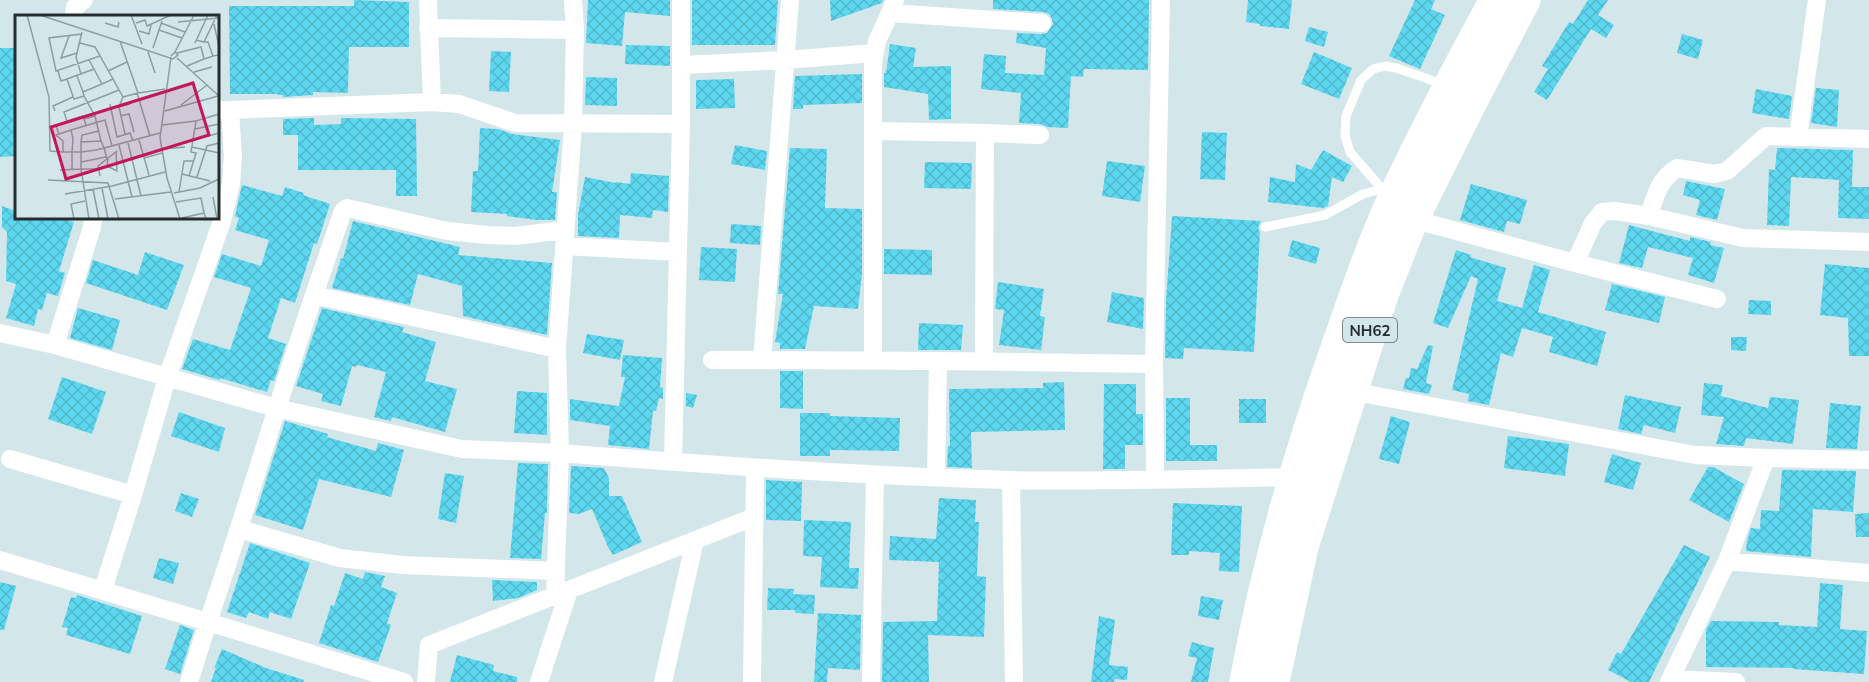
<svg xmlns="http://www.w3.org/2000/svg" width="1869" height="682" font-family="Mulish,sans-serif">
	<style>
		.building { fill: url(#building-cross-hatch) }
		.lines { fill: none; stroke-linecap: round; stroke-linejoin: round }
		.lane { stroke: #fff; stroke-width: 9 }
		.street { stroke: #fff; stroke-width: 18 }
		.highway { stroke: #fff; stroke-width: 33 }
		.labels { text-anchor: middle; dominant-baseline: central; stroke-width: 6; stroke-linejoin: round; paint-order: stroke }
		.shield { fill: #d3e7eb; stroke: #5a6567; stroke-width: 1.5 }
		.shield-label { font-size: 15px; font-weight: bold; fill: #262d2f }
		.inset-road { fill: none; stroke: #8e9da0; stroke-width: 1.5 }
		.view { fill: #c2185b; fill-opacity: 0.15; stroke: #c2185b; stroke-width: 3 }
		.inset-edge { fill: none; stroke: #262d2f; stroke-width: 3 }
	</style>
	<defs>
		<pattern id="building-cross-hatch" width="8" height="8" patternUnits="userSpaceOnUse" patternTransform="scale(1.5)"><rect width="8" height="8" fill="#5dd7ef"/><path d="M0 0l8 8M0 8l8-8" fill="none" stroke="#51b9cd"/></pattern>
	</defs>
	<rect width="100%" height="100%" fill="#d3e7eb"/>
	<!-- building -->
	<path class="building" d="M354 0 409 2V47H349L348 93 313 92V95L283 97V95H278V94H230L229 6H354Z
		M588 0H670V16L625 12 622 46 586 43Z
		M692 0H778L775 45H692Z
		M830 0H883L882 3 831 21Z
		M993 0H1149L1148 70 1084 69 1083 77 1071 76 1068 128 1047 127 1040 124 1019 123 1021 93 981 89 984 54 1006 56 1005 73 1044 75 1046 48 1016 43 1017 33 1041 34 1047 33 1053 24 1052 19 1049 14 1043 12 993 9Z
		M1248 0H1292L1289 29 1260 26V24L1246 22Z
		M1415 0H1435L1431 9 1445 15 1420 69 1389 56Z
		M1588 0H1608L1598 15 1614 25 1606 38 1591 29 1547 100 1534 92 1548 69 1542 66 1569 22 1573 24Z
		M1309 27 1328 32 1324 47 1305 41Z
		M1682 34 1703 40 1698 59 1677 53Z
		M890 44 916 48 913 67 951 66V119L929 120 928 94 884 87V73H886Z
		M626 45 670 46V66L625 64Z
		M0 48H16V156L0 157Z
		M491 51 511 52 509 92 489 91Z
		M1314 52 1352 68 1339 99 1301 84Z
		M862 74V103L803 105V109H793L795 76Z
		M586 77 617 78V106L585 105Z
		M734 79 735 108 696 109V80Z
		M1816 88 1839 90 1837 127 1811 123Z
		M1756 89 1792 96 1789 119 1752 113Z
		M314 118V125L341 124V118L416 119 417 196H396V170H298V135H283V119Z
		M480 128 498 129 512 134 560 140 552 192H557L555 220H537L507 216V214L471 212 473 171H478Z
		M1202 132 1227 133 1225 180 1200 179Z
		M735 145 767 151 765 170 731 164Z
		M790 148 827 149 825 208 862 209V273L858 309 814 306 805 349H780V343L775 342 783 294H778Z
		M1777 148 1853 150 1852 187H1869V219L1838 218 1839 180 1791 177 1789 226 1767 225 1769 169 1775 170Z
		M1323 150 1352 166 1343 182 1332 177 1328 206 1323 208 1268 202 1270 177 1295 182 1296 164 1311 170Z
		M1107 161 1145 166 1140 202 1102 196Z
		M925 162 972 163 971 189 924 188Z
		M631 173 669 176 668 212 653 210 652 218 620 215 619 238 578 236V215L585 177 616 183V182L630 184Z
		M1686 181 1725 189 1717 220 1696 215 1700 200 1683 195Z
		M1471 184 1527 200 1520 224 1507 221 1504 232 1460 220Z
		M242 185 282 196 285 187 304 193 303 195 330 204 317 244 314 243 295 303 281 298 268 338 286 344 274 381 271 380 267 392 220 378V380L182 369 193 339 230 350 251 288 214 277 222 254 261 266 269 240 235 230 239 218 235 216Z
		M2 206 16 211V218H59L74 222 59 271 65 273 58 296 47 293 42 310 38 309 34 326 6 318 16 284 6 281 7 232 2 227Z
		M1172 216 1261 221 1258 228 1260 232 1254 352 1184 348 1183 359 1165 358 1166 301Z
		M353 221 460 247 458 255 552 263 547 335 463 316 462 286 418 274 410 305 332 288 341 258 343 259Z
		M731 224 761 226 760 245 730 243Z
		M1629 225 1690 241V237L1711 242 1710 245 1724 248 1714 283 1688 275 1693 258 1648 247 1642 268 1619 263Z
		M1292 240 1320 248 1316 264 1288 256Z
		M701 247 737 249 735 282 699 280Z
		M884 249 932 250V275L884 274Z
		M1456 250 1471 255 1470 257 1506 268 1497 301 1522 308 1534 265 1550 270 1538 312 1606 332 1597 366 1549 352 1553 337 1522 328 1513 357 1501 353 1489 405 1468 401 1469 394 1452 390 1478 279 1471 276 1448 328 1433 323Z
		M145 252 184 265 167 310 86 283 93 260 138 275Z
		M1825 264 1869 268V356H1849L1848 318 1820 315Z
		M998 282 1044 289 1040 316 1045 317 1041 350 999 345 1004 310 995 309Z
		M1612 284 1665 297 1659 323 1605 310Z
		M1112 292 1144 298 1143 329 1107 322Z
		M1749 300 1771 301V315L1748 314Z
		M78 308 120 320 112 350 70 338Z
		M322 308 404 327 402 332 436 342 425 381 457 389 445 432 392 417 391 421 374 417 386 372 357 365 356 367 352 366 341 406 321 401 323 394 296 386Z
		M919 323 963 325 961 350H918Z
		M587 334 624 340 620 360 583 353Z
		M1731 337H1747L1746 351 1731 350Z
		M1428 345 1433 346 1426 383 1432 385 1429 394 1403 389 1406 378H1409L1411 368 1417 369Z
		M623 355 662 358 660 387 663 388V399L659 398 656 411H653L649 449 608 445 610 426 570 420V399L619 406 625 377H621Z
		M780 371H803V409L780 408Z
		M62 377 106 392 92 434 48 419Z
		M1064 382 1065 430 971 432 972 468 947 467 948 446H950L949 389 1043 388V383Z
		M1704 383 1723 385 1721 396 1768 408 1770 397 1799 400 1793 444 1746 438 1744 446 1716 444 1724 417 1701 415Z
		M1104 384H1136V414H1143V445H1125V469H1103Z
		M517 391 547 393V435L514 433Z
		M686 393 697 395 693 408 686 406Z
		M1625 395 1681 407 1675 433 1644 425 1641 434 1618 429Z
		M1166 398H1190V445H1217V461H1166Z
		M1239 399H1266V423H1239Z
		M1830 403 1861 406 1857 449 1826 448Z
		M179 412 225 428 219 452 171 436Z
		M800 413H830V416L900 418 899 451 830 450V456H800Z
		M1391 416 1410 422 1399 464 1379 459Z
		M285 421 328 434 327 437 376 451 378 443 404 450 391 497 319 479 303 530 255 515Z
		M1508 436 1569 444 1565 476 1504 468Z
		M1612 454 1641 463 1633 490 1604 482Z
		M518 463 548 464 547 513H545L541 559 510 558Z
		M571 466 604 468 609 478V496H622L642 542 613 555 608 547 592 509 579 514 569 513Z
		M1708 467H1713L1744 484 1729 522 1689 500Z
		M1782 470 1856 471 1853 512 1813 509 1811 557 1746 551 1747 541 1751 528 1760 529 1761 510 1779 511Z
		M445 473 464 476 456 523 438 519Z
		M766 480 802 482 801 521 766 520Z
		M181 493 199 499 192 517 175 511Z
		M939 498 976 500 975 522H979L977 576 986 577 984 637 928 635 929 682H882L883 622 937 621 939 562 889 560 890 536 936 539Z
		M1173 503 1242 506 1239 572 1219 571 1220 553 1189 551V555H1171Z
		M1869 513V537H1856L1855 514Z
		M804 520 851 522 849 568H859L858 589 820 587 822 557 803 556Z
		M250 543 310 563 291 619 270 612 268 619 249 612 246 618 227 612Z
		M1684 545 1710 557 1649 682H1631L1608 670 1617 652 1621 654Z
		M159 558 179 563 173 584 153 578Z
		M365 572 385 576 381 587 397 593 387 623 391 625 378 662 319 643 331 605 334 606 345 573 363 579Z
		M492 580 537 582V590L518 598 493 601Z
		M0 582 16 586 4 630H0Z
		M1820 583 1843 585 1840 629 1867 631 1864 674 1793 669V668L1706 667V630L1711 621 1779 622V625L1817 627Z
		M768 588 794 589 793 594 815 595 814 614 795 613V610H767Z
		M77 595 142 616 130 654 66 635 68 628 62 627 71 597 76 598Z
		M1201 596 1223 600 1219 620 1198 616Z
		M818 613 861 615 860 670 828 668 827 682H814Z
		M1099 616 1115 620 1109 665 1128 667 1127 680 1115 679 1114 682H1091Z
		M180 625 194 630 180 674 165 669Z
		M1192 642 1214 648 1208 682H1191L1197 658 1188 656Z
		M222 649 266 668 304 680 303 682H211L216 668H214Z
		M457 655 494 665 493 671 517 677V682H450Z"/>
	<g class="lines">
		<!-- lane -->
		<path class="lane" d="M1382 189 1350 152 1345 136 1346 116 1361 80 1373 69 1385 66 1396 68 1446 85
			M1265 227 1325 215 1363 194 1382 189 1387 191"/>
		<!-- street -->
		<path class="street" d="M428 0 432 102
			M573 0 575 30
			M790 0 762 360 938 361 936 477
			M895 0 890 13 1042 23
			M74 16 75 7 84 0
			M428 28 575 30 573 124 557 349
			M682 65 785 60 875 53
			M230 110 432 102 459 104 515 123 681 124 673 462
			M681 124V0
			M874 131 985 133 984 362
			M985 133 1040 135
			M1798 137 1817 0
			M1649 216C1656 194 1658 181 1677 168L1714 174 1727 171 1766 136 1869 139
			M93 218 92 227 55 345 276 408 462 449 560 453 555 596
			M1412 219 1575 263 1593 223 1602 212 1615 211 1649 216 1743 238 1869 242
			M564 246 677 252
			M1575 263 1717 299
			M314 295 343 211 347 208 447 231 487 235 515 236 565 230
			M0 333 55 345
			M712 360H762
			M873 361V63L877 41 890 13
			M938 361 1154 364
			M1350 391 1695 455 1766 458
			M10 459 133 495
			M1155 479 1154 364 1161 0
			M1011 480 1014 682
			M240 529 340 558 403 565 556 571
			M0 560 208 622 189 682
			M1727 561 1869 573
			M103 590 133 495 167 378 222 221 231 184 233 156 230 110H219
			M1671 679 1736 682
			M404 682 208 622C245 514 277 404 314 295L557 349 560 453C709 465 859 476 1009 480 1104 482 1199 479 1295 477
			M426 682 429 645 754 517
			M539 682 569 590
			M663 682 695 540
			M752 682 755 468
			M871 682 875 475
			M1669 682 1727 561 1766 458 1869 460"/>
		<!-- highway -->
		<path class="highway" d="M1246 682C1266 570 1297 462 1335 354 1354 300 1372 246 1396 194 1427 128 1461 64 1496 0
			M1273 682 1302 547 1382 295 1412 219 1471 101 1524 0"/>
	</g>
	<g class="labels">
		<!-- shield labels -->
		<rect class="shield" x="1343" y="318" width="54" height="24" rx="4.5"/>
		<g class="shield-label">
			<text x="1370" y="330">NH62</text>
		</g>
	</g>
	<!-- overview -->
	<g transform="translate(15 15)">
		<rect width="204" height="204" fill="#d3e7eb"/>
		<path class="inset-road" d="M12 0 34 82 35 136 48 137M25 0 158 44 163 40 160 37 156 41M116 0 127 29M163 7 204 3M90 8 103 12 104 7M121 8 130 5 132 11 156 0M146 8 170 17M199 9 204 32M144 15 167 23M124 16 134 19 136 10M67 19 34 23 41 56 85 41M54 21 46 43 62 38M181 25 189 27 202 0M105 26 123 78 108 82M190 27H193L198 41 204 40M65 28 80 32 98 64M180 28 193 0M138 33 147 6M133 37 140 58M160 37 179 0M162 38 186 32 189 44 198 41M156 42 145 123 152 163 165 204M162 43 204 81M172 51 189 44M79 54 87 69 98 64 104 75M43 56 46 66 52 64 79 54 74 45M93 56 112 47M179 57 197 52M66 59 61 42 67 17M62 61 68 77 87 69M52 64 59 84 69 81 68 77M122 78 135 121M123 78 150 74M69 81 80 101M95 89 102 122 115 118 118 126M166 90 192 70M104 92 110 119M40 96 38 91 58 82M150 96 203 81M105 101 114 99 119 117M69 104 80 101 86 126M52 106 49 97 104 75 108 82 104 92 115 89M147 110 181 106M180 114 204 109M56 115 90 105 97 131M44 119 41 111 52 106 68 101 71 110M124 125 134 160M179 125 204 118M66 127 67 120 84 116M113 128 126 181M104 130 117 182M177 132 204 138M148 134 170 132M129 143 147 138M93 144 92 151 102 156 101 137M66 147 91 142M57 154V137L58 124 56 115 41 120 48 126V137H66L81 135 89 133 92 144M84 154H66V127L86 126 89 133 145 118M45 155 66 154 74 204M167 159 195 166M85 161 83 151 102 136M174 161 181 138 176 137 181 106 204 99M182 162 192 131 204 128M33 165 93 168 104 204M87 173 93 204M78 174 84 204M164 177 169 146H178M159 178 185 173 204 164M50 179 97 171 150 157M198 182 202 204M100 184 156 177M161 187 186 183 189 198M167 203 189 198 191 204M59 204 56 189 70 186"/>
		<path class="view" d="M178 68 194 120 51 164 36 112Z"/>
		<rect width="204" height="204" class="inset-edge"/>
	</g>
</svg>
